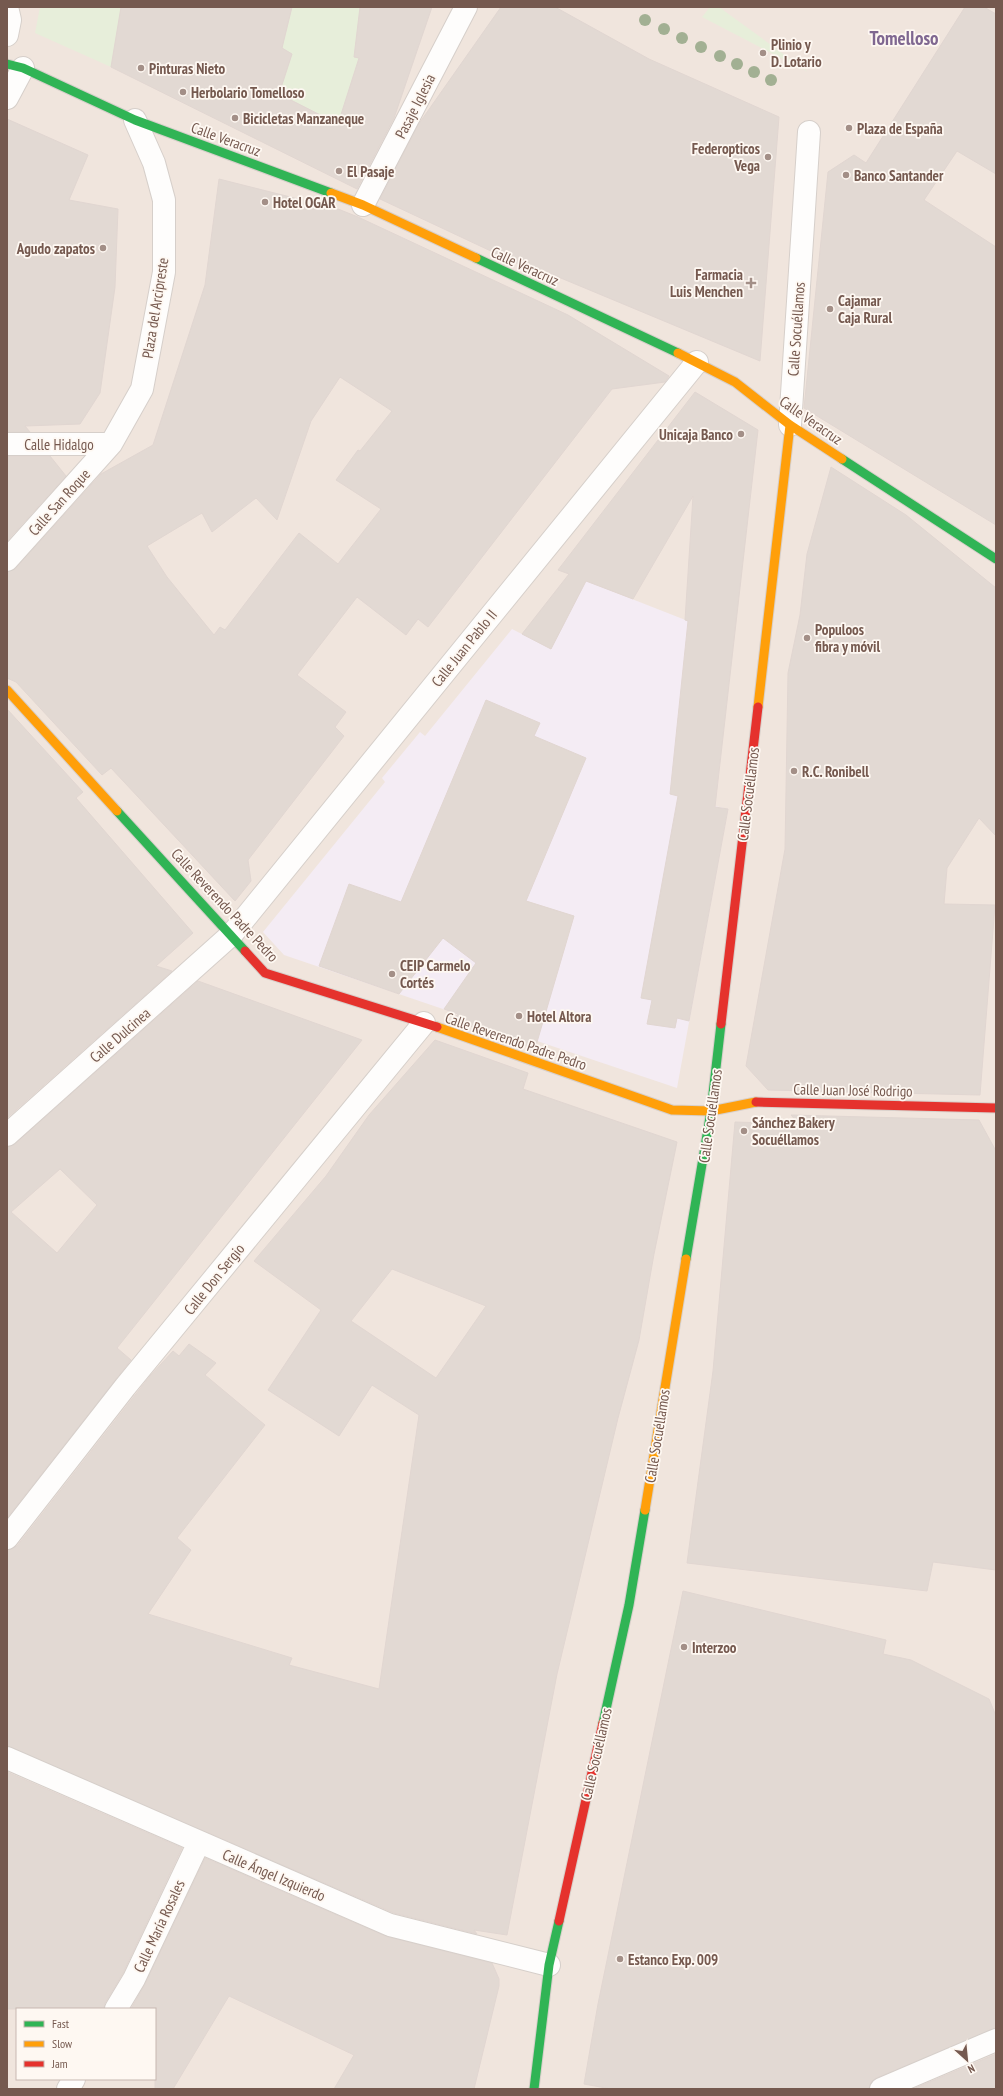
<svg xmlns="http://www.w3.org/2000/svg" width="1003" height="2096" font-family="'PT Sans Narrow',sans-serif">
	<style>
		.residential { fill: #f0e5dd; fill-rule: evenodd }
		.education { fill: #f4ecf4 }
		.green { fill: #e7eeda }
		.building { fill: #e2d9d3; stroke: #e1d6d1; fill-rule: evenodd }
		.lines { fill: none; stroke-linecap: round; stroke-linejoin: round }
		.street-casing { stroke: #d6cfca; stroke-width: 24 }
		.fast-casing { stroke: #d7cfca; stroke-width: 11 }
		.slow-casing { stroke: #d7cfca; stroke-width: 11 }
		.jam-casing { stroke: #d7cfca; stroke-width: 11 }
		.street { stroke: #fefdfc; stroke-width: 22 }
		.fast { stroke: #30b455; stroke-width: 9 }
		.slow { stroke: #ff9f0a; stroke-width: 9 }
		.jam { stroke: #e5322d; stroke-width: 9 }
		.tree { fill: #a2b093 }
		.poi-dot { fill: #a38f87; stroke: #fef8f2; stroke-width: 1.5 }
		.labels { text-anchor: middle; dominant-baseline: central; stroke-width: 3.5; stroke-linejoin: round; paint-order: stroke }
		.poi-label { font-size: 15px; font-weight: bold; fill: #75594f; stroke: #fef8f2; text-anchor: start }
		.street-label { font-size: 15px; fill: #75594f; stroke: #fef8f2 }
		.district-label { font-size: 19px; font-weight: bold; fill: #7f6790; stroke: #fef8f2 }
	</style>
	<rect width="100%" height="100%" fill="#f8f3ee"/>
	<!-- residential -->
	<path class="residential" d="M7 7H996V2089H7ZM17 2009H155V2079H17Z"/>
	<!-- education -->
	<path class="education" d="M586 581 688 621 734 635 715 806 728 809 677 1088 537 1041 574 916 527 901 511 939 490 1025 284 955 263 932 385 782 382 778 420 732 425 736 512 629 551 649Z"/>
	<!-- green -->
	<path class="green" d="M40 7H121L111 67 35 33Z
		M292 7H360L354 57 359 58 339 124 306 108 275 103 292 54 282 48Z
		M710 7H719L808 72 702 17Z"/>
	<!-- building -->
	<path class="building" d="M121 7H292L282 48 292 54 279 94 338 124 359 58 354 57 360 7H432L394 118 357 189 111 67Z
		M501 7H555L649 59 779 117 760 361 544 271 542 275 380 199 418 125Z
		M965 7H984L996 14V174L957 151 924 200 996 247V525L804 408 828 172 854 155 866 163Z
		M7 119 88 155 69 200 118 209 115 287 100 393 80 424 25 426 30 432H7Z
		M219 179 338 209 358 217 568 315 669 376 665 382 612 389 428 627 418 619 406 635 357 597 297 675 346 712 335 727 344 736 248 860 251 881 235 901 111 768 102 775 16 682 7 678V572L16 568 101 474 153 445 205 285ZM340 377 392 411 360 451 358 450 336 480 381 509 338 564 299 533 225 630 220 627 214 635 167 577 147 546 202 513 212 532 256 498 277 520 311 421Z
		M695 392 758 430 715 807 728 809 689 1021 677 1018 675 1028 647 1024 652 1000 641 998 678 796 670 794 688 621 685 620 693 496 633 599 586 581 551 649 522 634 569 574 558 570Z
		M7 456H50L66 476 7 541Z
		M831 467 906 515 996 588V836L979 818 947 868 944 904 995 905 980 1095 768 1090 746 1066 785 849 788 673 800 615 807 554Z
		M486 700 540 723 534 736 586 758 526 901 574 916 535 1049 453 1020 458 1014 444 1009 476 963 443 938 399 994 319 966 349 884 401 902Z
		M7 709 83 792 76 798 193 933 156 966 172 971 7 1118Z
		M198 981 362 1040 117 1348 131 1360 7 1518V1147L15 1144ZM60 1169 97 1205 57 1253 11 1212Z
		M435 1040 528 1073 523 1089 677 1142 654 1254 639 1340 618 1418 557 1674 507 1935 474 1930 477 1934 394 1913 7 1746V1550L17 1546 150 1376 173 1351 179 1356 189 1344 216 1363 205 1375 265 1425 177 1538 191 1550 148 1614 292 1658 289 1665 379 1689 419 1415 372 1385 339 1436 268 1390 321 1310 254 1261 326 1176 369 1115ZM392 1269 486 1306 436 1378 351 1321Z
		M791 1115 979 1120 996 1151V1570L933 1562 927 1591 687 1563 713 1371 735 1122 799 1124Z
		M683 1591 886 1640 883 1654 911 1660 989 1699 996 1716V2028L876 2078 871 2082 869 2089H611L584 2084 598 2004Z
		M7 1772 182 1848 123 1973 105 2003 104 2009H7Z
		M205 1858 385 1936 492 1963 499 1979V1986L474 2089H334L354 2055 229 1996 173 2089H155V2009H131L145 1984Z
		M996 2054V2089H913Z"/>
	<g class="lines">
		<defs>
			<path id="street" d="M7 35 10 20 7 7
				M7 98 23 68
				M363 205 466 7
				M790 425 809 132
				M7 444H111
				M7 560 111 444 142 389 164 272V200L154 163 135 120
				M7 1135 232 934 697 362
				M7 1538 125 1387 424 1023
				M7 1758 390 1925 549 1965
				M116 2009 134 1979 199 1842
				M68 2089 74 2079
				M881 2089 996 2040"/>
			<path id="fast" d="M7 64 23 68 135 120 331 193
				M476 258 678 353
				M842 459 996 559
				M117 811 245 951
				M686 1259 711 1111 721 1024
				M603 1723 629 1605 645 1510
				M534 2089 549 1965 559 1921"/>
			<path id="slow" d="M331 193 363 205 476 258
				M678 353 735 382 790 425 842 459
				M7 690 117 811
				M758 707 790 425
				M437 1027 672 1110 711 1111 756 1102
				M645 1510 686 1259"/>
			<path id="jam" d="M245 951 265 973 437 1027
				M721 1024 758 707
				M756 1102 996 1108
				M559 1921 603 1723"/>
		</defs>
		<!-- street casing -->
		<use href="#street" class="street-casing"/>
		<!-- fast casing -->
		<use href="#fast" class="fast-casing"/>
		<!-- slow casing -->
		<use href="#slow" class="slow-casing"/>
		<!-- jam casing -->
		<use href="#jam" class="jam-casing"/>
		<!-- street -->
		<use href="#street" class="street"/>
		<!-- fast -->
		<use href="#fast" class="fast"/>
		<!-- slow -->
		<use href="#slow" class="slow"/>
		<!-- jam -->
		<use href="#jam" class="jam"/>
	</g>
	<!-- trees -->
	<g class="tree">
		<circle cx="645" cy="20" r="6"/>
		<circle cx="664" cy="29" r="6"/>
		<circle cx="682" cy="38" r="6"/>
		<circle cx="701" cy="47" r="6"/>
		<circle cx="720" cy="56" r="6"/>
		<circle cx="737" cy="64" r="6"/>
		<circle cx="754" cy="72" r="6"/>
		<circle cx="771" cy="80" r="6"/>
	</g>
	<!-- markers -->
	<g class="poi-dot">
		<circle cx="763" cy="53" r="4"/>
		<circle cx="141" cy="68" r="4"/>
		<circle cx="183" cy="92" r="4"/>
		<circle cx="235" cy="118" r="4"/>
		<circle cx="849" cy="128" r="4"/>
		<circle cx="768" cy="157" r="4"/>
		<circle cx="339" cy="171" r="4"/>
		<circle cx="846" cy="175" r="4"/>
		<circle cx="265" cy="202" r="4"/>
		<circle cx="103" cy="248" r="4"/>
		<path d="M749 277h4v4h4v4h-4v4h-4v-4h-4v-4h4z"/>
		<circle cx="830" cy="309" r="4"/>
		<circle cx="741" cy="434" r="4"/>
		<circle cx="807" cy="638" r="4"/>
		<circle cx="794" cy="771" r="4"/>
		<circle cx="392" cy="974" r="4"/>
		<circle cx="519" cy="1016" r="4"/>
		<circle cx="744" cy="1131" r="4"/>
		<circle cx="684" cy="1647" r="4"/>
		<circle cx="620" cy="1959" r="4"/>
	</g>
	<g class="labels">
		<!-- poi labels -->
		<g class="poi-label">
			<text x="771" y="44">Plinio y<tspan x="771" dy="17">D. Lotario</tspan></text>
			<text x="149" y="68">Pinturas Nieto</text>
			<text x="191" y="92">Herbolario Tomelloso</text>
			<text x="243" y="118">Bicicletas Manzaneque</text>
			<text x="857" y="128">Plaza de España</text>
			<text x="760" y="148" text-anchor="end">Federopticos<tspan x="760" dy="17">Vega</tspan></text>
			<text x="347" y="171">El Pasaje</text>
			<text x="854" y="175">Banco Santander</text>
			<text x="273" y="202">Hotel OGAR</text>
			<text x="95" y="248" text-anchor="end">Agudo zapatos</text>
			<text x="743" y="274" text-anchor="end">Farmacia<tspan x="743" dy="17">Luis Menchen</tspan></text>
			<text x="838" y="300">Cajamar<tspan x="838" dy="17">Caja Rural</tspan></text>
			<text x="733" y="434" text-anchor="end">Unicaja Banco</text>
			<text x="815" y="629">Populoos<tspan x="815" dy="17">fibra y móvil</tspan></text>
			<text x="802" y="771">R.C. Ronibell</text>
			<text x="400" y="965">CEIP Carmelo<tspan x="400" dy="17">Cortés</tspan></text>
			<text x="527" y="1016">Hotel Altora</text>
			<text x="752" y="1122">Sánchez Bakery<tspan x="752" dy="17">Socuéllamos</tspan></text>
			<text x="692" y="1647">Interzoo</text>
			<text x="628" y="1959">Estanco Exp. 009</text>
		</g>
		<!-- street labels -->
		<g class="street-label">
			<text transform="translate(415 106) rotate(-63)">Pasaje Iglesia</text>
			<text transform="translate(226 139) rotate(20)">Calle Veracruz</text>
			<text transform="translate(525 266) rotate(25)">Calle Veracruz</text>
			<text transform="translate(155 308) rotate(-81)">Plaza del Arcipreste</text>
			<text transform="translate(796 329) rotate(-86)">Calle Socuéllamos</text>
			<text transform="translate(811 420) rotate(35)">Calle Veracruz</text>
			<text x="59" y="444">Calle Hidalgo</text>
			<text transform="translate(59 502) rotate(-48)">Calle San Roque</text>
			<text transform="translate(464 648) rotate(-51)">Calle Juan Pablo II</text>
			<text transform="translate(748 794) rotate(-83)">Calle Socuéllamos</text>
			<text transform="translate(225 905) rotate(47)">Calle Reverendo Padre Pedro</text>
			<text transform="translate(120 1035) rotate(-41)">Calle Dulcinea</text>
			<text transform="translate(516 1041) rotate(19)">Calle Reverendo Padre Pedro</text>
			<text transform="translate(853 1090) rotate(1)">Calle Juan José Rodrigo</text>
			<text transform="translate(710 1116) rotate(-82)">Calle Socuéllamos</text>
			<text transform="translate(214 1279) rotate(-51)">Calle Don Sergio</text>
			<text transform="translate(657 1436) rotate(-81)">Calle Socuéllamos</text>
			<text transform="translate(596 1754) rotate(-77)">Calle Socuéllamos</text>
			<text transform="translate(274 1875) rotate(23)">Calle Ángel Izquierdo</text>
			<text transform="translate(159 1926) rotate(-65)">Calle María Rosales</text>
		</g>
		<!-- district labels -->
		<g class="district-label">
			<text x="904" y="38">Tomelloso</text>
		</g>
	</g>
	<!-- border -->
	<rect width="1003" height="2096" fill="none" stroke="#75594f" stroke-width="16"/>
	<!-- legend -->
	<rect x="16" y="2008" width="140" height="72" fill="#fef8f2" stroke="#c7b8b1"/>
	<rect x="24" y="2021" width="20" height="6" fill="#30b455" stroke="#c7b8b1"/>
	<text x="52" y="2028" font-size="12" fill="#75594f">Fast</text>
	<rect x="24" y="2041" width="20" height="6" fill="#ff9f0a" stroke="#c7b8b1"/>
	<text x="52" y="2048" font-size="12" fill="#75594f">Slow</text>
	<rect x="24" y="2061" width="20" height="6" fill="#e5322d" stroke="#c7b8b1"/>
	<text x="52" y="2068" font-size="12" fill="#75594f">Jam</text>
	<!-- north arrow -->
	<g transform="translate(967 2060) rotate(153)" stroke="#fef8f2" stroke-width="3" paint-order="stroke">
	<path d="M0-3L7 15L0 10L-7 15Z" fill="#75594f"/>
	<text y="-6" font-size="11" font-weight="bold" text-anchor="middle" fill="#75594f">N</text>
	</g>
</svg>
